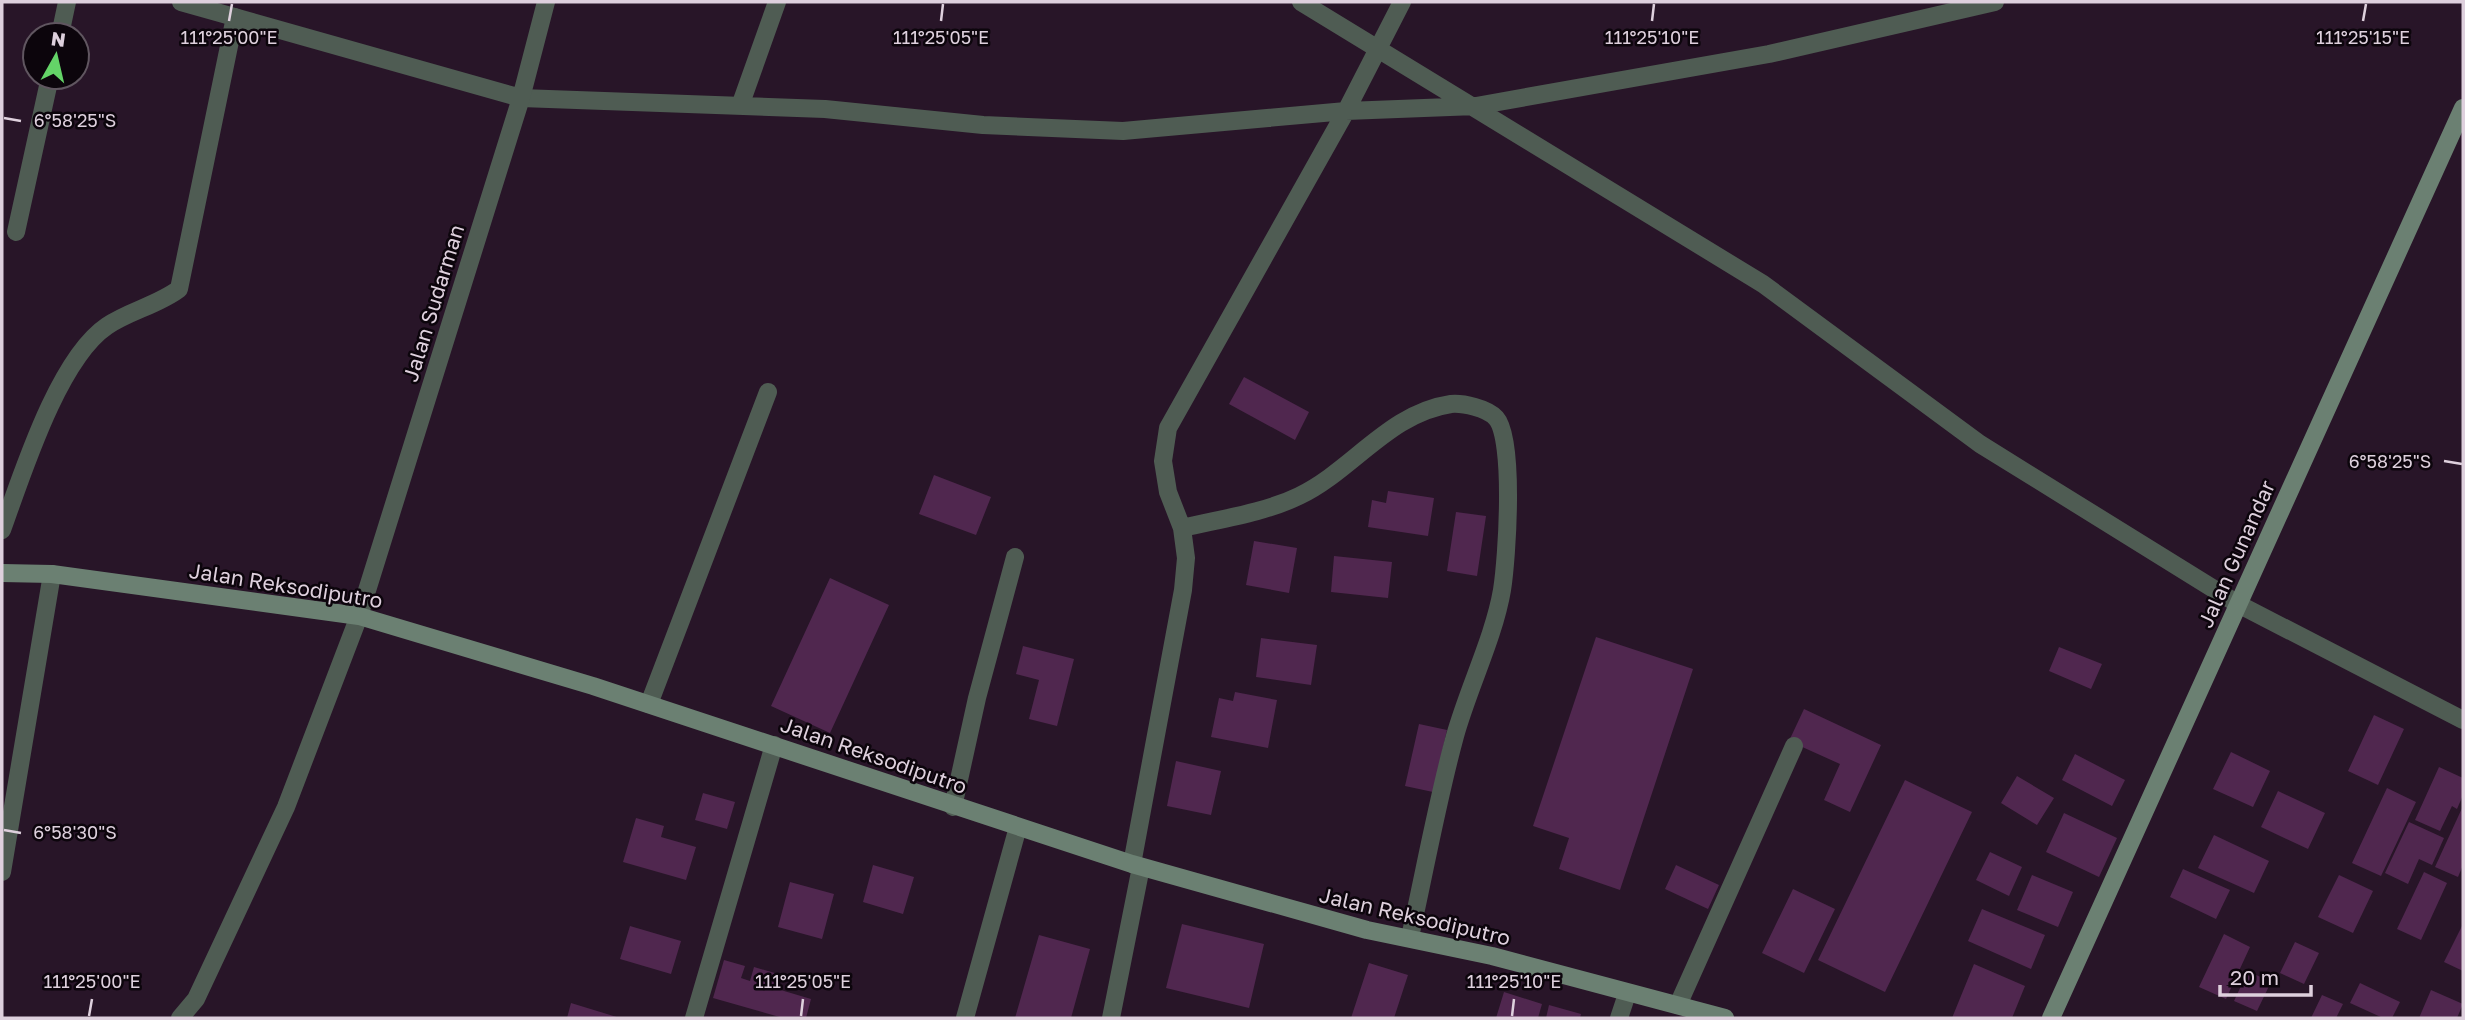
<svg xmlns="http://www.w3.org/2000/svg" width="2465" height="1020" font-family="'Golos Text',sans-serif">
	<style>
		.building { fill: #50274f }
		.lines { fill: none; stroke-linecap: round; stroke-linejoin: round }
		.minor { stroke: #4f5c53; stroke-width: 18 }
		.tertiary { stroke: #4f5c53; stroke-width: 18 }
		.secondary { stroke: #6b8072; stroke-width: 18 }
		.ticks { fill: none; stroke: #ded0dd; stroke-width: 2.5 }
		.labels { text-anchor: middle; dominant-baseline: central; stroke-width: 5; stroke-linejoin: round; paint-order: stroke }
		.street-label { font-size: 21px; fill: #ded0dd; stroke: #0c050c }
		.ticks-label { font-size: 18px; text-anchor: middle; fill: #ded0dd; stroke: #0c050c; stroke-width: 5; stroke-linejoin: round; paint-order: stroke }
	</style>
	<rect width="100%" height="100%" fill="#281528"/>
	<!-- building -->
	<path class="building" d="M1244 377 1309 412 1295 440 1229 404Z
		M934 475 991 497 976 535 919 514Z
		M1388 491 1434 498 1428 536 1368 527 1372 500 1386 503Z
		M1456 512 1486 516 1477 576 1447 571Z
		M1254 541 1297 548 1289 593 1246 585Z
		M1334 556 1392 562 1388 598 1331 592Z
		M830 578 889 605 830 733 771 706Z
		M1596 637 1693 669 1620 890 1559 869 1569 838 1533 826Z
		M1261 638 1317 645 1311 685 1256 677Z
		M1023 646 1074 659 1057 726 1029 719 1039 680 1016 674Z
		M2059 647 2102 664 2091 689 2049 671Z
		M1235 692 1277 700 1268 748 1211 737 1219 698 1233 701Z
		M1804 709 1881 745 1850 812 1824 800 1840 764 1789 741Z
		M2374 715 2404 729 2378 785 2348 771Z
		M1419 724 1447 730 1433 792 1405 786Z
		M2231 752 2270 771 2253 807 2213 789Z
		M2075 754 2125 780 2112 806 2062 780Z
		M1176 761 1221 771 1211 815 1167 806Z
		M2439 767 2463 778V795L2457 809 2452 806 2440 831 2415 820Z
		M2017 776 2054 798 2037 825 2001 803Z
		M1905 780 1972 812 1885 992 1818 960Z
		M2387 788 2416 802 2381 876 2352 863Z
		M2278 791 2325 813 2308 849 2261 827Z
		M703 793 735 802 727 829 695 820Z
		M2463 806V865L2458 877 2435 867Z
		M2064 813 2117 838 2099 877 2046 852Z
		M636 818 664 826 661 837 696 847 686 880 623 862Z
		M2409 822 2444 838 2432 865 2419 859 2408 884 2385 873Z
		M2214 835 2269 861 2254 893 2198 868Z
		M1990 852 2022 867 2009 896 1976 880Z
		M873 865 914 877 903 914 863 902Z
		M1676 865 1719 885 1708 909 1665 889Z
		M2183 869 2230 890 2216 919 2170 897Z
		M2424 872 2447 883 2421 940 2397 929Z
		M2032 875 2073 892 2058 927 2017 910Z
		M2339 875 2373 891 2353 933 2318 917Z
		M790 882 834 894 822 939 778 927Z
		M1793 889 1835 909 1804 973 1762 953Z
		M1982 909 2045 935 2031 969 1968 941Z
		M1182 924 1264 944 1249 1008 1166 988Z
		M2463 924V971L2444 962Z
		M630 926 681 941 671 974 620 959Z
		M2224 934 2250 947 2226 999 2199 987Z
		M1039 935 1090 949 1071 1018H1015Z
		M2295 942 2319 953 2304 984 2280 973Z
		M724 960 745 966 741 978 750 981 754 967 778 974 774 988 811 999 806 1018H783L713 998Z
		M1369 963 1408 975 1394 1018H1351Z
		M1974 964 2025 986 2012 1018H1952Z
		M2248 971 2271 982 2257 1011 2234 1001Z
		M2360 983 2400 1002 2392 1018H2383L2350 1003Z
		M2431 990 2463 1004 2457 1018H2419Z
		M1504 992 1542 1004 1538 1018H1496Z
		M2322 995 2343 1004 2336 1018H2311Z
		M571 1003 620 1018H567Z
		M1549 1005 1581 1014 1580 1018H1546Z"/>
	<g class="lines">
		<!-- minor -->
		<path class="minor" d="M1301 2 1763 284 1980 444 2238 604 2463 720
			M60 35 67 2
			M521 98 825 109 983 125 1123 131 1346 111 1476 106 1769 54 1995 2
			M740 106 777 2
			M16 232 50 77
			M1182 528C1220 519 1264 513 1299 496 1353 470 1389 413 1451 404 1463 403 1487 408 1496 418 1515 439 1507 559 1502 590 1494 637 1468 689 1455 736 1437 802 1425 870 1410 937
			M2 530C22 475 58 359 107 326 129 311 158 305 179 289L235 17
			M649 704 768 392
			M953 807 977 698 1015 557
			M1132 864 1183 590 1186 558 1182 528 1168 492 1163 461 1168 428 1346 111 1402 2
			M2 872 52 574
			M1678 1005 1794 746
			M180 1018 196 999 286 807 359 616
			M694 1018 774 745
			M965 1018 1018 827
			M1111 1018 1141 867
			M1619 1018 1627 994"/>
		<!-- tertiary -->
		<path class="tertiary" d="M181 2 521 98
			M359 616 521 98 546 2"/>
		<!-- secondary -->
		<path class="secondary" d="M2 573 52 574 359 616 593 686 1132 864 1367 930 1492 956 1725 1018
			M2051 1018 2463 108"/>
	</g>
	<!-- ticks -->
	<path class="ticks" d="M229 21 232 4M941 21 943 4M1652 21 1654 4M2363 21 2366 4M4 118 21 121M2444 461 2462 464M4 830 21 833M89 1016 92 999M801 1016 803 999M1512 1016 1514 999"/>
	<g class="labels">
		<!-- street labels -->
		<g class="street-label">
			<text transform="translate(433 303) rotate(-73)">Jalan Sudarman</text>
			<text transform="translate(2236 554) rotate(-66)">Jalan Gunandar</text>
			<text transform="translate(286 585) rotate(9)">Jalan Reksodiputro</text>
			<text transform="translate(874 755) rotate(19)">Jalan Reksodiputro</text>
			<text transform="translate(1415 916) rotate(13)">Jalan Reksodiputro</text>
		</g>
	</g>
	<g class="ticks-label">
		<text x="229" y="44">111°25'00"E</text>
		<text x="941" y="44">111°25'05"E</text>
		<text x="1652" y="44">111°25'10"E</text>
		<text x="2363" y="44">111°25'15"E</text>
		<text x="75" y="127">6°58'25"S</text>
		<text x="2390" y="468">6°58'25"S</text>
		<text x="75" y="839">6°58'30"S</text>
		<text x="92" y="988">111°25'00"E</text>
		<text x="803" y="988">111°25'05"E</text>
		<text x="1514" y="988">111°25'10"E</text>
	</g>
	<!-- border -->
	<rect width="2465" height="1020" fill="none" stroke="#ded0dd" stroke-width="7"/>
	<!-- north arrow -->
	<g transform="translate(56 56) rotate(8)"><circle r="33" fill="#0c050c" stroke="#605660" stroke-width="2"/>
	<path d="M0-5L12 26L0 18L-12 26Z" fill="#64d468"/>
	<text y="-10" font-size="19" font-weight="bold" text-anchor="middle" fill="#ded0dd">N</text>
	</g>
	<!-- scale -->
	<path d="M2220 985v10h91v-10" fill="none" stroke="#ded0dd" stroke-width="3.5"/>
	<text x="2230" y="985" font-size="21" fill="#ded0dd" stroke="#0c050c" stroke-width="5" paint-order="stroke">20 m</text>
</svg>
